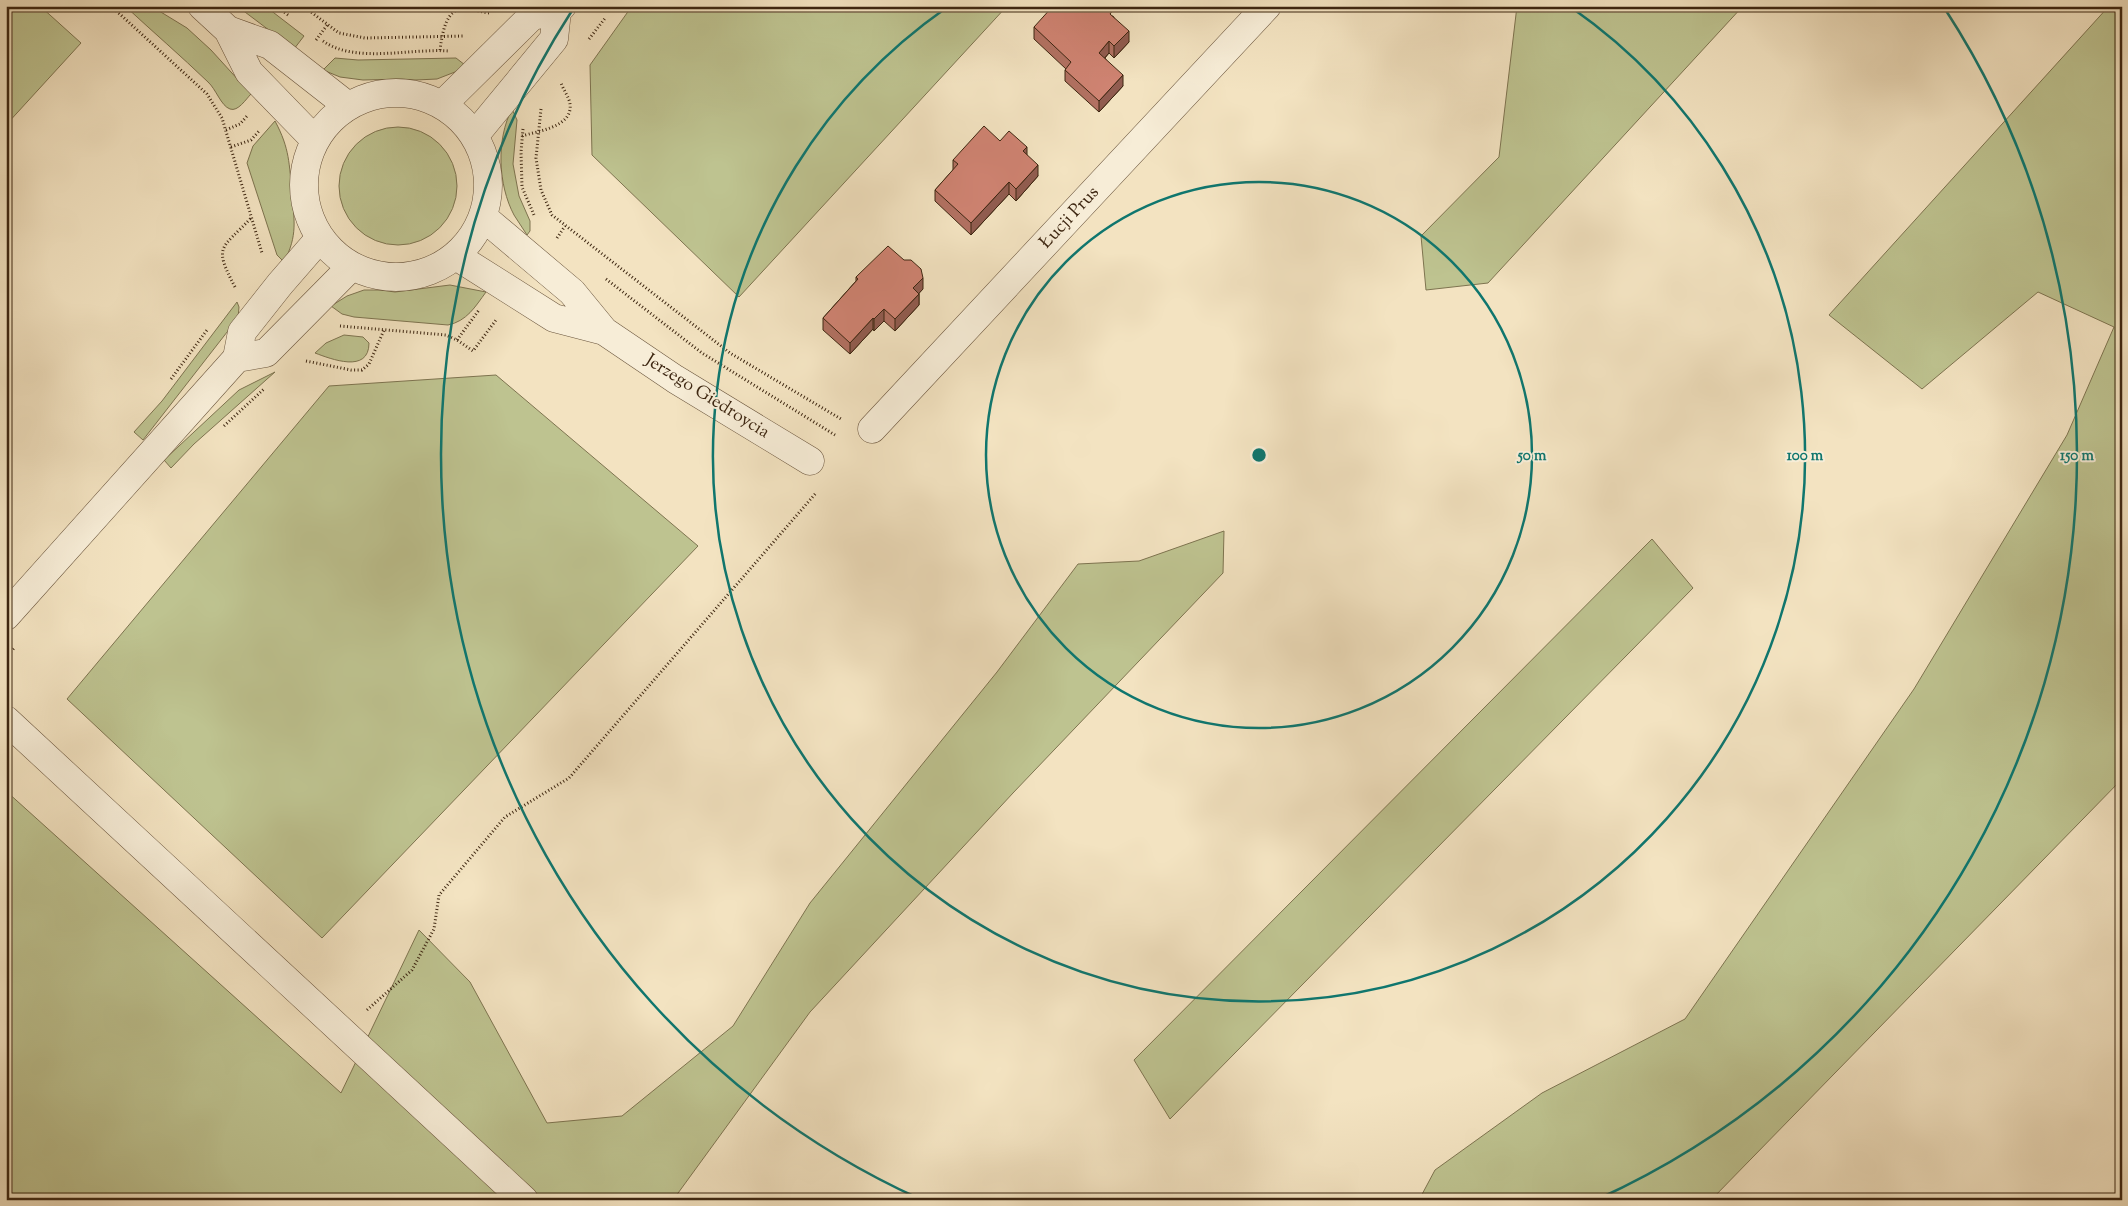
<svg xmlns="http://www.w3.org/2000/svg" width="2128" height="1206" font-family="'Sorts Mill Goudy',serif">
	<style>
		.green { fill: #bec390; stroke: #7e7450 }
		.lines { fill: none; stroke-linecap: round; stroke-linejoin: round }
		.minor-casing { stroke: #6a553d; stroke-width: 29 }
		.path { stroke: #3d2611; stroke-width: 3; stroke-dasharray: 1 2.5; stroke-linecap: butt }
		.minor { stroke: #f7edd7; stroke-width: 28 }
		.wall { fill: #b27162; stroke: #3d2611 }
		.shaded-wall { fill: #915c50; stroke: #3d2611 }
		.building { fill: #cf8372; stroke: #3d2611 }
		.ring { fill: none; stroke: #0f766e; stroke-width: 2.5 }
		.labels { text-anchor: middle; dominant-baseline: central; stroke-width: 4; stroke-linejoin: round; paint-order: stroke }
		.street-label { font-size: 18px; fill: #3d2611; stroke: #f7edd7 }
		.centre { fill: #0f766e; stroke: #f7edd7; stroke-width: 2.5 }
		.ring-label { font-size: 15px; text-anchor: middle; font-weight: bold; fill: #0f766e; stroke: #f7edd7; stroke-width: 4; stroke-linejoin: round; paint-order: stroke }
	</style>
	<rect width="100%" height="100%" fill="#f3e3c1"/>
	<filter id="stains"><feTurbulence type="fractalNoise" baseFrequency=".004" numOctaves="4"/><feColorMatrix values="0 0 0 0 .2 0 0 0 0 .09 0 0 0 0 .02 0 0 0 .5 -.17"/></filter>
	<radialGradient id="worn" r=".72"><stop offset=".6" stop-color="#630" stop-opacity="0"/><stop offset="1" stop-color="#630" stop-opacity=".3"/></radialGradient>
	<!-- green -->
	<path class="green" d="M6 6H40L81 43 6 125Z
		M125 6H151L187 28 211 50 251 94C246 99 238 112 230 109 221 106 216 89 208 82 181 56 153 32 125 6Z
		M237 6H265L304 36 294 49Z
		M632 6H1007L739 297 592 155 590 65Z
		M1517 6H1743L1488 283 1426 290 1421 236 1499 157Z
		M2109 6H2122V779L1711 1200H1419L1435 1170 1542 1093 1685 1019 1914 689 2067 435 2114 327 2038 292 1922 389 1829 315Z
		M335 58 358 60 456 58 465 65 455 72 437 79 416 80 402 79 363 80 340 77 323 70Z
		M512 109 517 120 513 164 519 196 530 221V231L527 235C523 228 518 222 514 215 498 185 496 139 512 109Z
		M275 121C290 149 289 164 292 193 294 221 298 235 284 262L277 255 247 163 253 146Z
		M339 186a59 59 0 1 1 118 0a59 59 0 1 1-118 0Z
		M450 285 486 292C475 307 467 321 448 325L354 317 342 314 331 306 347 296 364 290H380L395 292Z
		M237 302 239 307 238 318 143 440 134 432 162 401Z
		M344 335 363 337 369 343C369 374 331 359 315 353L326 343Z
		M275 372 194 444 171 468 164 460 239 390Z
		M496 375 698 546 322 938 67 699 329 386Z
		M1224 531 1223 573 1013 793 810 1012 673 1200H6V791L341 1093 419 930 470 982 547 1123 622 1116 733 1026 810 903 997 672 1078 564 1139 561Z
		M1652 539 1693 588 1170 1119 1134 1060Z"/>
	<g class="lines">
		<defs>
			<path id="minor" d="M202 6 228 30 249 72 315 140
				M228 30 270 45 348 106
				M304 185a92 92 0 1 1 184 0a92 92 0 1 1-184 0Z
				M442 105 532 16 557 11 562 6
				M475 135 554 39 557 11
				M483 217 572 292 604 331 675 379 810 461
				M456 256 554 318 604 331
				M237 358 266 353 352 266
				M872 429 1267 6
				M6 616 237 358 242 332 280 284 320 238
				M6 720 524 1200"/>
		</defs>
		<!-- minor casing -->
		<use href="#minor" class="minor-casing"/>
		<!-- path -->
		<path class="path" d="M111 6 207 94 222 118 262 253
			M276 6 288 15
			M303 6 339 33 365 38 465 36
			M589 39 606 17
			M316 40 328 24
			M323 41C355 64 411 48 449 51
			M440 50C442 36 445 8 465 8 473 9 481 12 489 13
			M541 109 536 158 541 190 552 215 730 353 841 419
			M523 129 521 152 522 187 534 215
			M226 130 240 124 247 116
			M522 136C538 131 573 127 570 104 569 97 563 89 561 83
			M231 147 251 140 260 130
			M557 238 565 226
			M606 279 702 353 835 435
			M235 287C213 245 221 250 251 218
			M340 326 446 335 457 340 473 351 496 320
			M457 340 479 310
			M306 361 351 370H362L369 364 384 330
			M171 379 207 330
			M224 426 265 388
			M6 562 11 557
			M6 657 14 648
			M367 1010 412 970 434 929 439 895 505 817 569 778 816 493"/>
		<!-- minor -->
		<use href="#minor" class="minor"/>
	</g>
	<!-- wall -->
	<path class="wall" d="M1113 16 1129 42 1114 58 1109 53 1105 58 1123 86 1099 112 1065 81V70L1066 69 1034 39V27Z
		M1000 141 1027 155 1038 176 1016 201 1009 194 971 235 935 201V190L953 170V160Z
		M856 277 923 289 919 293V305L895 331 884 321 874 331 873 329 850 354 823 330V318L856 281Z"/>
	<!-- shaded-wall -->
	<path class="shaded-wall" d="M1129 31V42L1114 58V46Z
		M1109 41V53L1099 64V53Z
		M1123 75V86L1099 112V101Z
		M1027 147V158L1023 151Z
		M1038 165V176L1016 201V189Z
		M1009 182V194L971 235V223Z
		M923 278V289L913 300V288Z
		M919 294V305L895 331V319Z
		M884 309V321L874 331V319Z
		M873 318V329L850 354V343Z"/>
	<!-- building -->
	<path class="building" d="M1053 6H1109L1113 10 1110 14 1129 31 1114 46 1109 41 1099 53 1123 75 1099 101 1065 70 1071 62 1034 27Z
		M984 126 1000 141 1009 131 1027 147 1023 151 1038 165 1016 189 1009 182 971 223 935 190 958 164 953 160Z
		M888 246 904 260H911L921 269 923 278 913 288 919 294 895 319 884 309 874 319 873 318 850 343 823 318 858 279 856 277Z"/>
	<!-- distance rings -->
	<g class="ring">
		<circle cx="1259" cy="455" r="273"/>
		<path d="M1572 8A546 546 0 1 1 946 8"/>
		<path d="M920 1199A818 818 0 0 1 573 9M1945 9A818 818 0 0 1 1598 1199"/>
	</g>
	<g class="labels">
		<!-- street labels -->
		<g class="street-label">
			<text transform="translate(1070 218) rotate(-47)">Łucji Prus</text>
			<text transform="translate(707 397) rotate(32)">Jerzego Giedroycia</text>
		</g>
	</g>
	<circle cx="1259" cy="455" r="8" class="centre"/>
	<g class="ring-label">
		<text x="1532" y="460">50 m</text>
		<text x="1805" y="460">100 m</text>
		<text x="2077" y="460">150 m</text>
	</g>
	<!-- margin -->
	<rect width="2128" height="1206" fill="none" stroke="#f3e3c1" stroke-width="25"/>
	<rect x="8" y="8" width="2113" height="1191" fill="none" stroke="#3d2611" stroke-width="2.5"/>
	<rect x="12" y="12" width="2103" height="1181" fill="none" stroke="#3d2611"/>
	<rect width="100%" height="100%" filter="url(#stains)"/>
	<rect width="100%" height="100%" fill="url(#worn)"/>
</svg>
